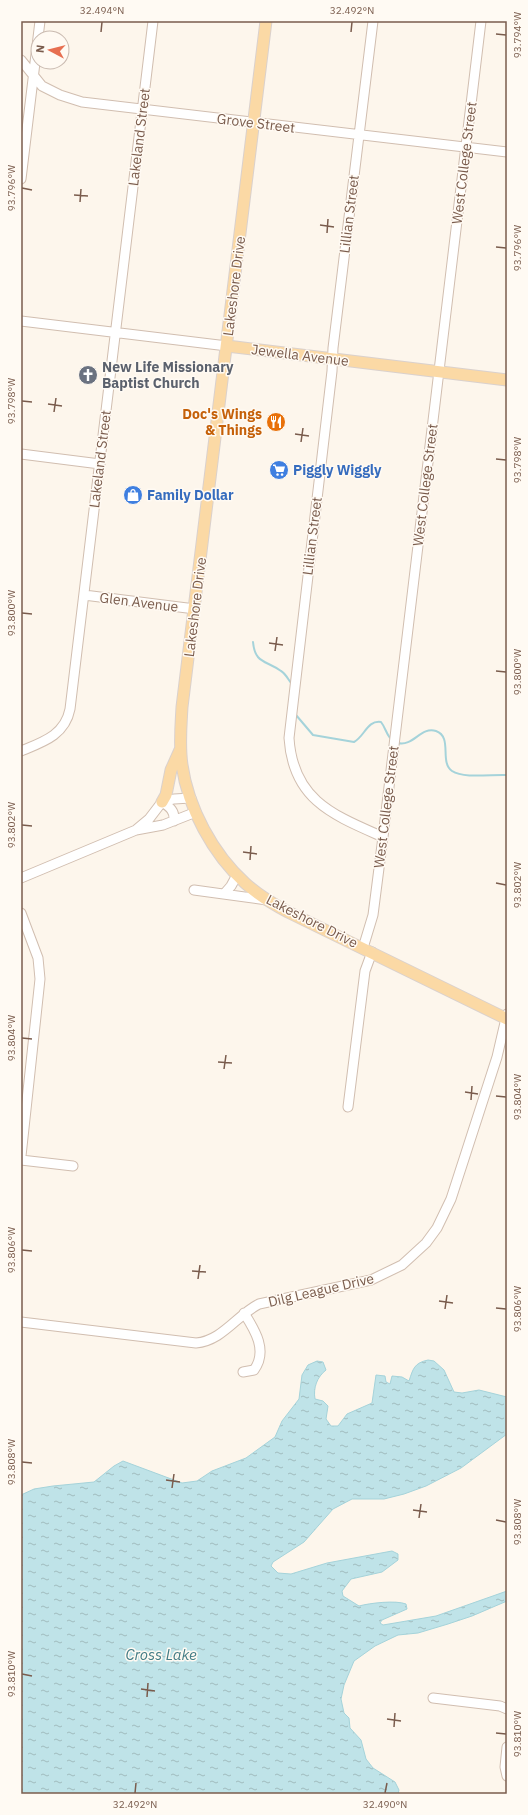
<svg xmlns="http://www.w3.org/2000/svg" width="528" height="1815" font-family="'IBM Plex Sans',sans-serif">
	<style>
		.water { fill: url(#water-ripples); stroke: #a5d3da }
		.lines { fill: none; stroke-linecap: round; stroke-linejoin: round }
		.stream { stroke: #a5d3da; stroke-width: 2 }
		.minor-casing { stroke: #d1beb0; stroke-width: 11 }
		.major-casing { stroke: #dad1cd; stroke-width: 13 }
		.minor { stroke: #fff; stroke-width: 9 }
		.major { stroke: #fbd9a5; stroke-width: 11 }
		.ticks { fill: none; stroke: #7a5c4d; stroke-width: 1.5 }
		.labels { text-anchor: middle; dominant-baseline: central; stroke-width: 3; stroke-linejoin: round; paint-order: stroke }
		.street-label { font-size: 14px; fill: #7a5c4d; stroke: #fffaf3 }
		.worship-label { font-size: 14px; font-weight: bold; fill: #5b616d; stroke: #fffaf3; text-anchor: start }
		.food-label { font-size: 14px; font-weight: bold; fill: #c56008; stroke: #fffaf3; text-anchor: end }
		.shop-label { font-size: 14px; font-weight: bold; fill: #366cbe; stroke: #fffaf3; text-anchor: start }
		.water-label { font-size: 15px; font-style: italic; fill: #437c86; stroke: #fffaf3 }
		.neatline { fill: none; stroke: #7a5c4d; stroke-width: 1.5 }
		.ticks-label { font-size: 10px; text-anchor: middle; fill: #7a5c4d }
	</style>
	<defs>
		<pattern id="water-ripples" width="26" height="14" patternUnits="userSpaceOnUse"><rect width="26" height="14" fill="#bfe3e8"/><path d="M2 4q2-2 4 0t4 0M15 11q2-2 4 0t4 0" fill="none" stroke="#a0bbbe"/></pattern>
	</defs>
	<rect width="100%" height="100%" fill="#fdf6ec"/>
	<!-- water -->
	<path class="water" d="M428 1360 434 1361 444 1370 454 1392 462 1393 479 1390 507 1397V1434L461 1468 426 1486 404 1494 384 1499H352L333 1509 304 1542 273 1562 271 1566 278 1573 291 1574 327 1563 392 1551 398 1554V1560L382 1572 351 1579 342 1591 343 1596 359 1606C370 1603 396 1600 406 1604L407 1609 382 1620 380 1623 383 1625 436 1616 507 1591V1601L472 1616 448 1624 418 1633 398 1635 375 1646 354 1661 344 1685 341 1699 344 1713 349 1718 350 1728 361 1740 366 1759 373 1768 395 1782 399 1790 398 1794H21V1495L34 1489 53 1486 94 1482 114 1466 123 1461 182 1483 197 1481 212 1471 246 1458 275 1437 282 1421 299 1399 302 1375 308 1365 317 1361 323 1362 326 1370C317 1377 313 1388 315 1399L323 1401 328 1406 326 1419 331 1426H338L347 1414 372 1403 376 1375 385 1376 386 1382 390 1384 392 1376 402 1377 409 1381C413 1369 414 1363 428 1360Z"/>
	<g class="lines">
		<!-- stream -->
		<path class="stream" d="M253 642C255 664 266 660 281 671 285 673 288 679 291 683
			M296 715 313 735 354 742C365 736 367 720 381 722 385 727 386 733 390 738
			M398 743C413 747 421 726 436 731 453 737 439 762 452 771 464 779 493 774 507 775"/>
		<defs>
			<path id="minor" d="M373 21 333 348 332 371 289 738C293 800 333 815 383 837
				M21 60 42 86 60 95 82 102 507 152
				M21 179 40 21
				M21 321 227 346
				M21 454 100 464
				M84 595 195 609
				M21 751C43 742 65 735 70 709L153 21
				M162 802C170 807 175 811 174 821
				M137 829 149 819 162 802 174 799 191 798
				M21 878 136 830 163 825 196 812
				M194 890 267 900
				M224 894 231 886 237 875
				M21 913 38 958 40 979 21 1156
				M363 948 373 915 383 837 481 21
				M348 1107 365 971 372 952
				M21 1160 73 1166
				M21 1322 196 1343C222 1341 237 1315 259 1304L371 1280 402 1265 426 1243 437 1228 451 1199 497 1057 507 1014
				M243 1372 254 1370C268 1351 255 1330 244 1313
				M433 1698 500 1706 507 1709
				M507 1747 505 1767 507 1776"/>
			<path id="major" d="M266 21 182 707C181 726 179 745 182 765 188 808 213 854 245 883 258 895 273 904 288 912L507 1019
				M227 346 507 380
				M162 802 166 795 171 770 180 750"/>
		</defs>
		<!-- minor casing -->
		<use href="#minor" class="minor-casing"/>
		<!-- major casing -->
		<use href="#major" class="major-casing"/>
		<!-- minor -->
		<use href="#minor" class="minor"/>
		<!-- major -->
		<use href="#major" class="major"/>
	</g>
	<!-- ticks -->
	<path class="ticks" d="M101 32 102 22M351 32 352 22M496 34 506 35M22 188 32 190M74 195 88 196M80 202 81 189M320 225 334 227M327 233 328 219M496 247 506 248M22 401 32 402M48 404 62 406M54 412 56 398M295 434 309 436M301 442 303 428M496 459 506 460M22 613 32 614M269 643 283 645M275 651 277 637M496 671 506 672M22 825 32 826M243 852 257 854M250 860 251 846M496 883 506 885M22 1038 32 1039M218 1062 232 1063M224 1069 226 1055M465 1092 478 1094M496 1096 506 1097M471 1100 472 1086M22 1250 32 1251M192 1271 206 1272M198 1279 200 1265M439 1301 453 1303M496 1308 506 1309M445 1309 447 1295M22 1462 32 1463M166 1480 180 1482M172 1488 174 1474M413 1510 427 1512M419 1518 421 1504M496 1520 506 1522M22 1674 32 1676M141 1689 155 1691M147 1697 148 1683M387 1719 401 1721M394 1727 395 1713M496 1733 506 1734M135 1793 136 1783M385 1793 387 1783"/>
	<!-- icons -->
	<defs>
		<symbol id="church-disc" viewBox="-11 -11 22 22"><circle r="9.5" fill="#6b7280" stroke="#fffaf3"/><path d="M-1.2-6h2.4v3.5h3.3v2.4h-3.3V6h-2.4V-.1h-3.3v-2.4h3.3Z" fill="#fff"/></symbol>
		<symbol id="restaurant-disc" viewBox="-11 -11 22 22"><circle r="9.5" fill="#e8710a" stroke="#fffaf3"/><path d="M-5-6h1v4h1v-4h1v4h1v-4h1v5L-1.5 .5V6h-2V.5L-5-1ZM5-6V6H3V1.5H1.5Q1.5-4 5-6Z" fill="#fff"/></symbol>
		<symbol id="supermarket-disc" viewBox="-11 -11 22 22"><circle r="9.5" fill="#3f7fe0" stroke="#fffaf3"/><path d="M-6-5.5h2.5l.6 2H6L4.5 2H-2.5L-4.4-4H-6ZM-1.5 3.2a1.3 1.3 0 1 0 .1 0ZM3 3.2a1.3 1.3 0 1 0 .1 0Z" fill="#fff"/></symbol>
		<symbol id="shop-disc" viewBox="-11 -11 22 22"><circle r="9.5" fill="#3f7fe0" stroke="#fffaf3"/><path d="M-5-2.5h2.3a2.7 3.5 0 0 1 5.4 0H5L5.5 6h-11ZM-1.5-2.5h3a1.5 2.3 0 0 0-3 0Z" fill="#fff"/></symbol>
	</defs>
	<g fill-rule="evenodd">
		<use href="#church-disc" x="77" y="364" width="22" height="22"/>
		<use href="#restaurant-disc" x="265" y="411" width="22" height="22"/>
		<use href="#supermarket-disc" x="268" y="459" width="22" height="22"/>
		<use href="#shop-disc" x="122" y="484" width="22" height="22"/>
	</g>
	<g class="labels">
		<!-- street labels -->
		<g class="street-label">
			<text transform="translate(256 123) rotate(7)">Grove Street</text>
			<text transform="translate(139 137) rotate(-83)">Lakeland Street</text>
			<text transform="translate(464 163) rotate(-83)">West College Street</text>
			<text transform="translate(349 214) rotate(-83)">Lillian Street</text>
			<text transform="translate(234 286) rotate(-83)">Lakeshore Drive</text>
			<text transform="translate(300 355) rotate(7)">Jewella Avenue</text>
			<text transform="translate(100 459) rotate(-83)">Lakeland Street</text>
			<text transform="translate(425 485) rotate(-83)">West College Street</text>
			<text transform="translate(312 536) rotate(-83)">Lillian Street</text>
			<text transform="translate(139 602) rotate(7)">Glen Avenue</text>
			<text transform="translate(195 607) rotate(-83)">Lakeshore Drive</text>
			<text transform="translate(386 807) rotate(-83)">West College Street</text>
			<text transform="translate(312 921) rotate(27)">Lakeshore Drive</text>
			<text transform="translate(321 1290) rotate(-13)">Dilg League Drive</text>
		</g>
		<!-- worship labels -->
		<g class="worship-label">
			<text x="102" y="367">New Life Missionary<tspan x="102" dy="16">Baptist Church</tspan></text>
		</g>
		<!-- food labels -->
		<g class="food-label">
			<text x="262" y="414">Doc's Wings<tspan x="262" dy="16">&amp; Things</tspan></text>
		</g>
		<!-- shop labels -->
		<g class="shop-label">
			<text x="293" y="470">Piggly Wiggly</text>
			<text x="147" y="495">Family Dollar</text>
		</g>
		<!-- water labels -->
		<g class="water-label">
			<text x="161" y="1654">Cross Lake</text>
		</g>
	</g>
	<!-- border -->
	<rect width="528" height="1815" fill="none" stroke="#fffaf3" stroke-width="44"/>
	<!-- north arrow -->
	<g transform="translate(50 50) rotate(277)"><circle r="19" fill="#fffaf3" stroke="#cabbb1"/>
	<path d="M0-3L7 15L0 10L-7 15Z" fill="#e76f51"/>
	<text y="-6" font-size="11" font-weight="bold" text-anchor="middle" fill="#7a5c4d">N</text>
	</g>
	<rect x="22" y="22" width="484" height="1771" class="neatline"/>
	<g class="ticks-label">
		<text x="102" y="14">32.494°N</text>
		<text x="352" y="14">32.492°N</text>
		<text transform="translate(517 35) rotate(-90)" y="4">93.794°W</text>
		<text transform="translate(11 188) rotate(-90)" y="4">93.796°W</text>
		<text transform="translate(517 248) rotate(-90)" y="4">93.796°W</text>
		<text transform="translate(11 401) rotate(-90)" y="4">93.798°W</text>
		<text transform="translate(517 460) rotate(-90)" y="4">93.798°W</text>
		<text transform="translate(11 613) rotate(-90)" y="4">93.800°W</text>
		<text transform="translate(517 672) rotate(-90)" y="4">93.800°W</text>
		<text transform="translate(11 825) rotate(-90)" y="4">93.802°W</text>
		<text transform="translate(517 885) rotate(-90)" y="4">93.802°W</text>
		<text transform="translate(11 1038) rotate(-90)" y="4">93.804°W</text>
		<text transform="translate(517 1097) rotate(-90)" y="4">93.804°W</text>
		<text transform="translate(11 1250) rotate(-90)" y="4">93.806°W</text>
		<text transform="translate(517 1309) rotate(-90)" y="4">93.806°W</text>
		<text transform="translate(11 1462) rotate(-90)" y="4">93.808°W</text>
		<text transform="translate(517 1522) rotate(-90)" y="4">93.808°W</text>
		<text transform="translate(11 1674) rotate(-90)" y="4">93.810°W</text>
		<text transform="translate(517 1734) rotate(-90)" y="4">93.810°W</text>
		<text x="135" y="1808">32.492°N</text>
		<text x="385" y="1808">32.490°N</text>
	</g>
</svg>
